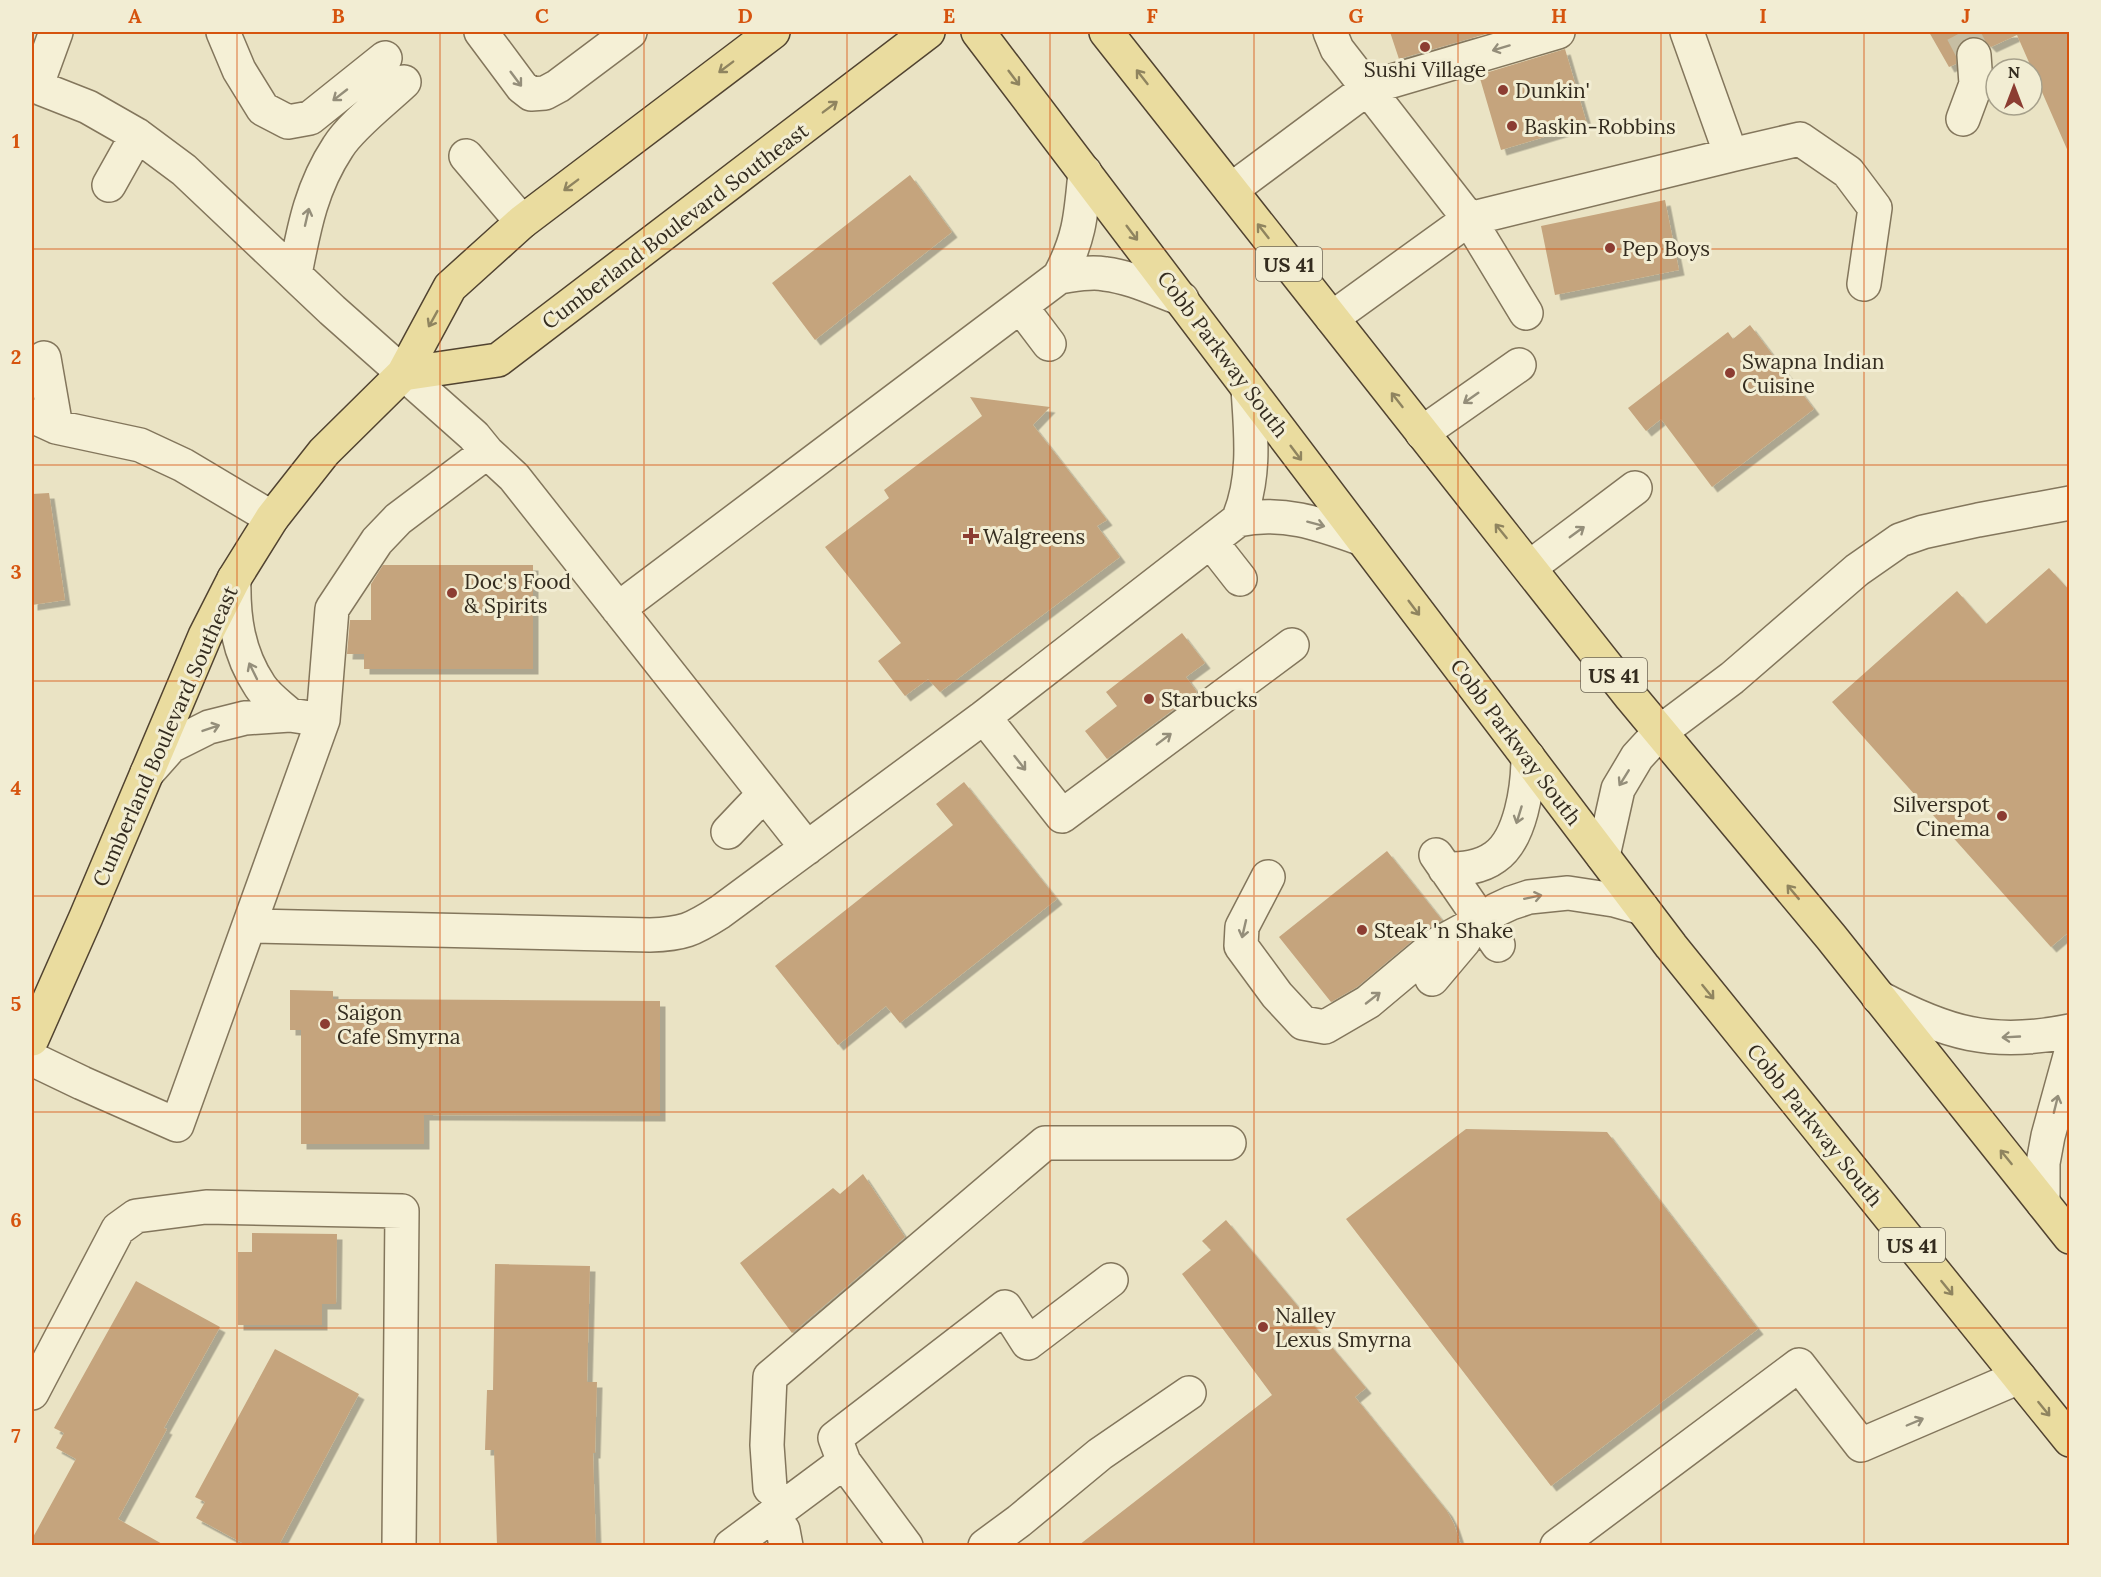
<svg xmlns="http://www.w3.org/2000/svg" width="2101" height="1577" font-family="Lora,serif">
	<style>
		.building { fill: #c5a47d; filter: url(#shadow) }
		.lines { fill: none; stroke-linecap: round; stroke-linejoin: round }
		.minor-tunnel { stroke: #c6bea3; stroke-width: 33; stroke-dasharray: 33 16; stroke-linecap: butt }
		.minor-casing { stroke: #83765c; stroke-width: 36 }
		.major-casing { stroke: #514330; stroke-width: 36 }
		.minor { stroke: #f5f0d6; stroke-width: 33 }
		.major { stroke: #eadc9f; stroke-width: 33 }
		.oneway { stroke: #948e7a }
		.oneway2 { stroke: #8f845f }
		.grid { fill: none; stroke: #d6540e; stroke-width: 1.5; stroke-opacity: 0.55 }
		.poi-dot { fill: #8c3d32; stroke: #f2edd3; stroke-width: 2 }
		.labels { text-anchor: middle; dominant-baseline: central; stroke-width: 6; stroke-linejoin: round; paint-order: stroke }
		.shield { fill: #f2edd3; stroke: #6d6655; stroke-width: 1.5 }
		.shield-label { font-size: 20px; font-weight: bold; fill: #342c1f }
		.poi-label { font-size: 21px; fill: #342c1f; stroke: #f2edd3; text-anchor: start }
		.street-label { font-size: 21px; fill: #342c1f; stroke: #f2edd3 }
		.neatline { fill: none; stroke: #d6540e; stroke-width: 2 }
		.grid-label { font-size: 20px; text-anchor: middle; font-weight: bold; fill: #d6540e }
	</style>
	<defs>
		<filter id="shadow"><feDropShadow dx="5.5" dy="5.5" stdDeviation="0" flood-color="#0004"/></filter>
	</defs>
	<rect width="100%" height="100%" fill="#eae3c4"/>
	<!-- building -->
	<path class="building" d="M1390 32H1493L1399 59Z
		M1929 32H2070V156L2017 35 1991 47 1982 38 1972 36 1964 39 1957 47 1956 64 1949 67Z
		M1565 49 1587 124 1501 150 1479 75Z
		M910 175 952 232 815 340 772 283Z
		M1665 200 1679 270 1555 295 1541 226Z
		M1750 325 1814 409 1712 487 1661 419 1646 431 1628 408 1728 332 1733 339Z
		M970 397 1050 407 1033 425 1107 520 1097 526 1120 557 940 692 928 679 905 696 878 661 901 643 825 547 889 498 884 490 982 416Z
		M49 493 65 600 32 605V494Z
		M383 565H533V669H364V654H347L350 620H371V584Z
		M2049 568 2070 591V931L2051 947 1832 702 1957 591 1986 624Z
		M1182 633 1205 663 1186 677 1197 692 1107 759 1085 731 1117 706 1106 692Z
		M964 782 1057 899 900 1023 886 1006 838 1045 775 966 953 825 936 804Z
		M1387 851 1442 920 1424 931 1357 987 1331 1002 1279 937Z
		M290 990 333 991V999L660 1001V1116L424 1115V1144H301V1030H290Z
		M1466 1129 1607 1132 1758 1329 1551 1486 1346 1219Z
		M863 1174 905 1237 792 1333 740 1263 833 1188 840 1194Z
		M1226 1220 1366 1388 1355 1397 1447 1511 1454 1524 1461 1545H1079L1272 1395 1182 1274 1211 1250 1202 1241Z
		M252 1233 337 1234 336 1304H322V1325H238V1252H252Z
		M495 1264 590 1266 587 1382H597L595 1453H593L596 1543 576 1544V1545H497L494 1450H485L487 1390H493Z
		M136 1281 220 1327 164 1428 167 1429 118 1519 164 1545H32V1539L76 1459 56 1448 64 1433 54 1428Z
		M275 1349 359 1394 279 1545H246L196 1518 205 1502 195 1497Z"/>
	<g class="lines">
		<!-- minor-tunnel -->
		<path class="minor-tunnel" d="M1962 32 1974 55"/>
		<defs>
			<path id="minor" d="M223 32 239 70 263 109 288 122 310 118 385 58
				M481 32 522 87 531 94 545 93 558 86 630 32
				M1330 32 1337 49 1469 219 1526 313
				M32 85 88 107 137 135 184 170 332 310 474 436 487 452 514 477 807 848
				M36 87 56 32
				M1963 119 1976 84 1974 55
				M1731 155 1800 139 1848 172 1875 208 1864 284
				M466 156 522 222
				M109 185 137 135
				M1231 190 1368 88 1558 32
				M295 274C304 228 311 188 338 147 351 126 385 100 404 82
				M1059 277C1074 275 1090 271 1105 274 1131 277 1157 290 1182 299
				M1021 307 1049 344
				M1332 318 1469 219 1731 155 1687 32
				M44 358 56 427
				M32 416 56 427 140 445 183 465 272 518
				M1422 433 1519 365
				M1238 520C1256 479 1251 433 1248 389
				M1211 542 1240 579
				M1530 567 1635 488
				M234 579C233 617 238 653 260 686 267 697 280 706 290 715
				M618 609 1059 277C1080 238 1081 215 1085 172
				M984 717 1062 816 1292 645
				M147 773 171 746 209 727 245 718 290 715 323 720
				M728 832 764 794
				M1436 855 1498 945
				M1603 856 1618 789 1637 757 1660 732 1732 678 1857 570 1900 540 1923 532 1978 520 2070 503
				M1445 869C1462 869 1480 868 1495 857 1521 839 1528 787 1528 757
				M1268 877 1242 927 1241 946 1277 995 1303 1023 1325 1027 1368 1002 1436 945 1480 921 1496 910 1511 903 1529 897 1568 893 1614 900 1642 908
				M249 926 650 935C683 934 692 930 720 912L984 717 1238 520C1282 510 1320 524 1362 539
				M1432 979 1464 941
				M1878 997C1946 1033 1991 1047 2070 1031
				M32 1059 82 1083 177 1125 323 720 332 609 377 541 398 519 487 452
				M2043 1203V1163L2048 1136 2070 1056
				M32 1393 118 1229 136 1216 206 1207 402 1211 399 1546
				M844 1462 835 1438 1005 1307 1028 1343 1111 1280
				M770 1488 767 1445 770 1377 1045 1143H1229
				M783 1530 786 1546
				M731 1546 844 1462 906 1546
				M985 1546 1019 1521 1100 1454 1189 1393
				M1557 1546 1799 1365 1861 1445 2019 1377"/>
			<path id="major" d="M978 32 1671 946 2070 1440
				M1106 32 1631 697 1831 937 2070 1237
				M403 374 498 360 928 32
				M32 1039 86 917 205 636 234 579 272 518 324 452 403 374 450 287 522 222 773 32"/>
		</defs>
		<!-- minor casing -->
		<use href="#minor" class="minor-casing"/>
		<!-- major casing -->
		<use href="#major" class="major-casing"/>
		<!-- minor -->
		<use href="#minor" class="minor"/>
		<!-- major -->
		<use href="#major" class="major"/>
	</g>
	<!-- one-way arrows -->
	<defs><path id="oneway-shaft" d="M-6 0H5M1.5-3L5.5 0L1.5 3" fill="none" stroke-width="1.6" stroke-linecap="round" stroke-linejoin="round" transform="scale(1.5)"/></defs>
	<g class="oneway">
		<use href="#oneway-shaft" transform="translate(1501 48) rotate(163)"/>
		<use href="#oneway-shaft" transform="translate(516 79) rotate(53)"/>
		<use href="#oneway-shaft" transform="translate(340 95) rotate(142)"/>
		<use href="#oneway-shaft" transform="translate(307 217) rotate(-77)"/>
		<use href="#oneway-shaft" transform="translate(1471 398) rotate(145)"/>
		<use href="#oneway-shaft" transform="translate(1316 524) rotate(15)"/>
		<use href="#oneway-shaft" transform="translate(1577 532) rotate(-36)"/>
		<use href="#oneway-shaft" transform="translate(253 671) rotate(-116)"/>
		<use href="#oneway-shaft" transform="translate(211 728) rotate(-19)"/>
		<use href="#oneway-shaft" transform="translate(1164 739) rotate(-37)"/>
		<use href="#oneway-shaft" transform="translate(1020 763) rotate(52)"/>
		<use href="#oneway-shaft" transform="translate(1624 778) rotate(122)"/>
		<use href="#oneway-shaft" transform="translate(1519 815) rotate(107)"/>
		<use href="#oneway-shaft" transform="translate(1533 897) rotate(-12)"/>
		<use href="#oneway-shaft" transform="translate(1244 929) rotate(103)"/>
		<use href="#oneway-shaft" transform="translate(1373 998) rotate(-38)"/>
		<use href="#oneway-shaft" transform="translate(2011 1037) rotate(177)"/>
		<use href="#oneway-shaft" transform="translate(2056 1104) rotate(-76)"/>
		<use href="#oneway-shaft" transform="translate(1915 1422) rotate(-23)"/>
	</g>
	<g class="oneway2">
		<use href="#oneway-shaft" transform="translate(726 67) rotate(143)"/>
		<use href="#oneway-shaft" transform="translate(1142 77) rotate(-128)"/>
		<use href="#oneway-shaft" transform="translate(1014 78) rotate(53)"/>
		<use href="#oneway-shaft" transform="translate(830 107) rotate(-37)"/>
		<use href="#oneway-shaft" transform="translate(571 185) rotate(143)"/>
		<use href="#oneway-shaft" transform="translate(1263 231) rotate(-128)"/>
		<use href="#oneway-shaft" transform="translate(1132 233) rotate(53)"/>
		<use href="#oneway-shaft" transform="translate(433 319) rotate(119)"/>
		<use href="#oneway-shaft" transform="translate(1397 400) rotate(-128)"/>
		<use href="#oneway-shaft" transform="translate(1296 453) rotate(53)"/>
		<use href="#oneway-shaft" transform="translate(1501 531) rotate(-129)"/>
		<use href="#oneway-shaft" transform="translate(1414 608) rotate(53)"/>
		<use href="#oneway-shaft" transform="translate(1793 892) rotate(-130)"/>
		<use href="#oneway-shaft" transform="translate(1708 992) rotate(51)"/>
		<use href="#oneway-shaft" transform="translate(2006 1157) rotate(-129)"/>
		<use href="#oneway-shaft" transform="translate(1947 1288) rotate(51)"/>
		<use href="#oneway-shaft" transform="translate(2044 1409) rotate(51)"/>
	</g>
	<!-- grid -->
	<path class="grid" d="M237 32V1546M440 32V1546M644 32V1546M847 32V1546M1050 32V1546M1254 32V1546M1458 32V1546M1661 32V1546M1864 32V1546M32 249H2070M32 465H2070M32 681H2070M32 896H2070M32 1112H2070M32 1328H2070"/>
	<!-- markers -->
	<g class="poi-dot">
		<circle cx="1425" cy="47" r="6"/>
		<circle cx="1503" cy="90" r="6"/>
		<circle cx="1512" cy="126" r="6"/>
		<circle cx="1610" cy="248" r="6"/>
		<circle cx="1730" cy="373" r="6"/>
		<path d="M968 527h6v6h6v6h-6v6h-6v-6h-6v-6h6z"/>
		<circle cx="452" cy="593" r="6"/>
		<circle cx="1149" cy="699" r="6"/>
		<circle cx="2002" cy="816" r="6"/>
		<circle cx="1362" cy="930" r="6"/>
		<circle cx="325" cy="1024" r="6"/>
		<circle cx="1263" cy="1327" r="6"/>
	</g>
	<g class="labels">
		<!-- shield labels -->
		<g class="shield">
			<rect x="1256" y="247" width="66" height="34" rx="4.5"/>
			<rect x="1581" y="658" width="66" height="34" rx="4.5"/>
			<rect x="1879" y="1228" width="66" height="34" rx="4.5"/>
		</g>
		<g class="shield-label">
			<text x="1289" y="264">US 41</text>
			<text x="1614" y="675">US 41</text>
			<text x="1912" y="1245">US 41</text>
		</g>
		<!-- poi labels -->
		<g class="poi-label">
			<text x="1425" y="69" text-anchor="middle">Sushi Village</text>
			<text x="1515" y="90">Dunkin'</text>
			<text x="1524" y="126">Baskin-Robbins</text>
			<text x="1622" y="248">Pep Boys</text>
			<text x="1742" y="361">Swapna Indian<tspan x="1742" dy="24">Cuisine</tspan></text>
			<text x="983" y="536">Walgreens</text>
			<text x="464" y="581">Doc's Food<tspan x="464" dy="24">&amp; Spirits</tspan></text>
			<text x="1161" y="699">Starbucks</text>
			<text x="1990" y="804" text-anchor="end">Silverspot<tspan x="1990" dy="24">Cinema</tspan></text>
			<text x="1374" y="930">Steak 'n Shake</text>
			<text x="337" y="1012">Saigon<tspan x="337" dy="24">Cafe Smyrna</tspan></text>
			<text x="1275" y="1315">Nalley<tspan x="1275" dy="24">Lexus Smyrna</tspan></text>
		</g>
		<!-- street labels -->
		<g class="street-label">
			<text transform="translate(675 226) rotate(-37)">Cumberland Boulevard Southeast</text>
			<text transform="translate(1223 354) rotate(53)">Cobb Parkway South</text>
			<text transform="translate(165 736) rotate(-66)">Cumberland Boulevard Southeast</text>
			<text transform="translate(1516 742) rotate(53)">Cobb Parkway South</text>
			<text transform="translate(1815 1125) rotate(51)">Cobb Parkway South</text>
		</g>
	</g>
	<!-- border -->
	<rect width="2101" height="1577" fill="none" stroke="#f2edd3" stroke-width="66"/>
	<!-- north arrow -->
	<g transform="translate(2014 87)"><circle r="28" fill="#f2edd3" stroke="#a6a08b" stroke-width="1.5"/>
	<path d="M0-4.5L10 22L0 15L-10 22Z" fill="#8c3d32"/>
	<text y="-9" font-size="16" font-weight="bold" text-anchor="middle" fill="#342c1f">N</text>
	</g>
	<rect x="33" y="33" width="2035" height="1511" class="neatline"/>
	<g class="grid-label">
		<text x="135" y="23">A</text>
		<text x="338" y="23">B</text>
		<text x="542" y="23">C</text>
		<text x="745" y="23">D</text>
		<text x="949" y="23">E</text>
		<text x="1152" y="23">F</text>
		<text x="1356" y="23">G</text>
		<text x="1559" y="23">H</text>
		<text x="1763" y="23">I</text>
		<text x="1966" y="23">J</text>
		<text x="16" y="148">1</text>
		<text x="16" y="364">2</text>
		<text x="16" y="579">3</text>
		<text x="16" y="795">4</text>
		<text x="16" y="1011">5</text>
		<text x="16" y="1227">6</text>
		<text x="16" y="1443">7</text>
	</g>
</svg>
